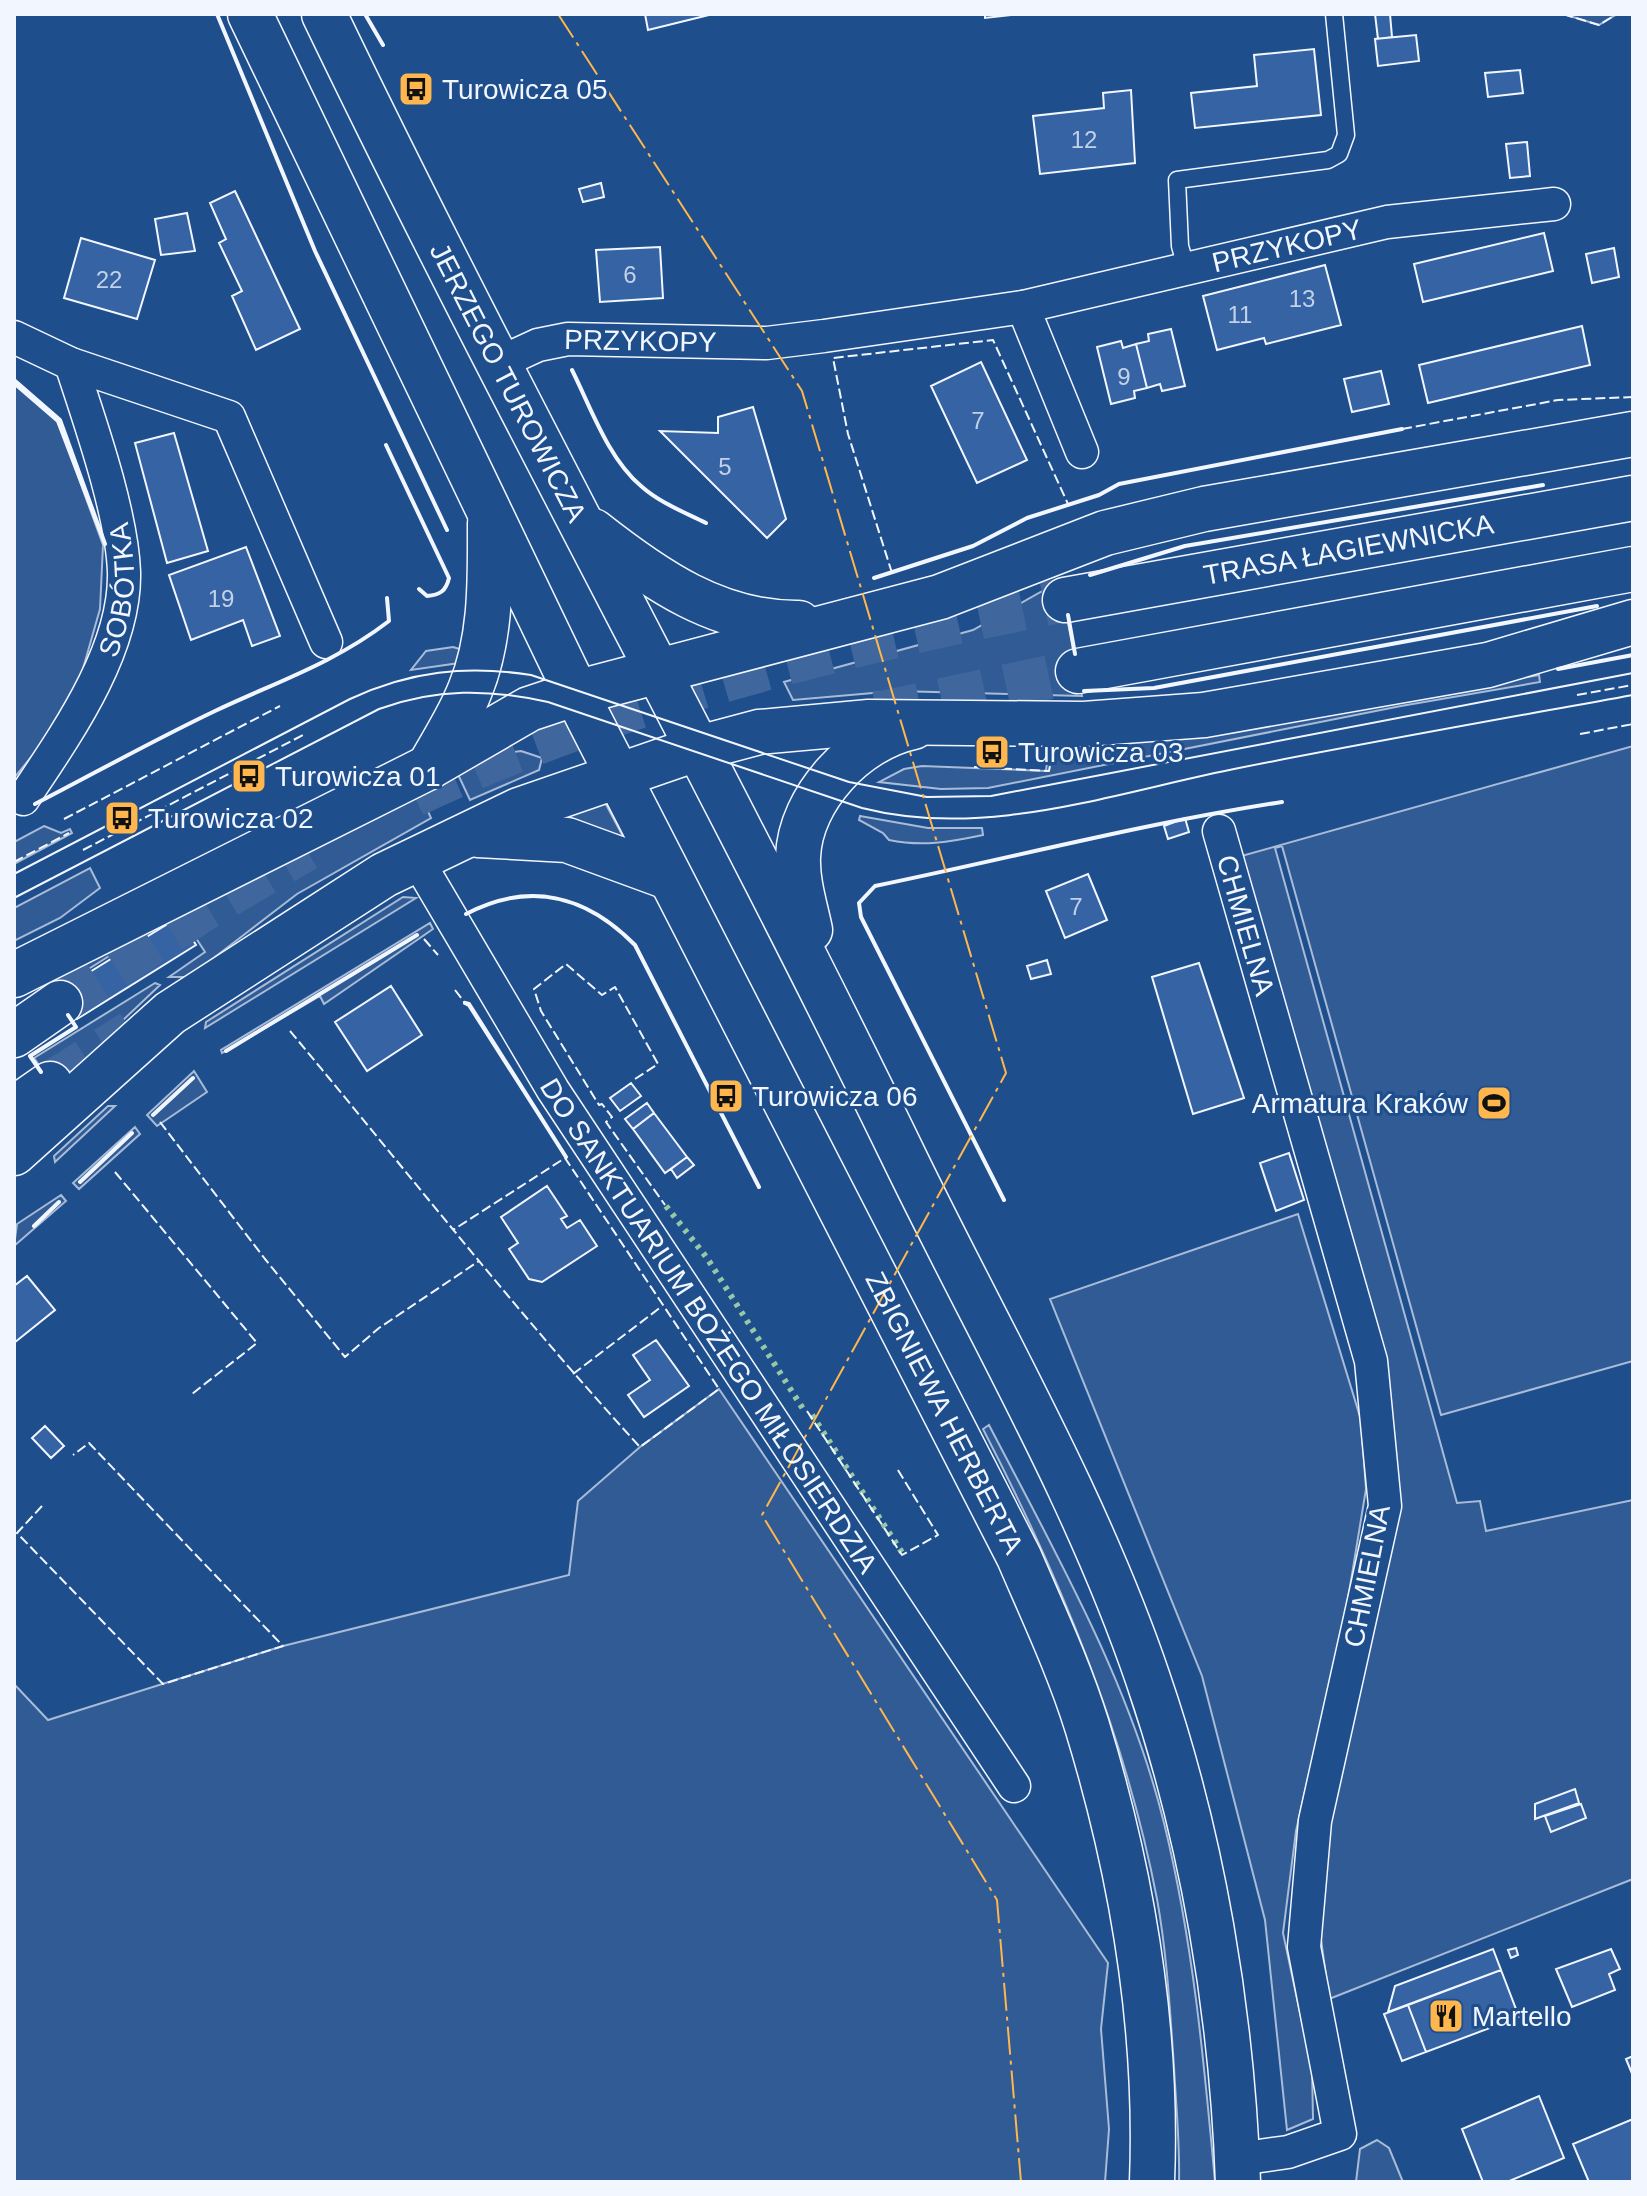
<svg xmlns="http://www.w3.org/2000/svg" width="1647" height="2196" font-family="Helvetica,sans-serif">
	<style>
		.green { fill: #305b95; stroke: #a8bbd7; stroke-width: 2 }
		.building { fill: #3563a3; stroke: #f2f6ff; stroke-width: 2 }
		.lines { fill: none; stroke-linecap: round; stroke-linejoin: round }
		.secondary-tunnel { stroke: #3f679d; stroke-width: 44; stroke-dasharray: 44 22; stroke-linecap: butt }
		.lane-casing { stroke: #f2f6ff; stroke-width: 19 }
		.street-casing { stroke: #f2f6ff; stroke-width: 35 }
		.secondary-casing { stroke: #f2f6ff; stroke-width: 47 }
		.lane { stroke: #1f4e8c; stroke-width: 16 }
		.street { stroke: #1f4e8c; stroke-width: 32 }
		.secondary { stroke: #1f4e8c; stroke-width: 44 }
		.tram { stroke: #f2f6ff; stroke-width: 2 }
		.hedge { stroke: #97c8a6; stroke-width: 6; stroke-dasharray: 4 6; stroke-linecap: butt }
		.fence { stroke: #f2f6ff; stroke-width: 2; stroke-dasharray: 10 4; stroke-linecap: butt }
		.wall { stroke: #f2f6ff; stroke-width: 4 }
		.power { stroke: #ffb74d; stroke-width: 2; stroke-dasharray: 28 6 4 6; stroke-linecap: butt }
		.labels { text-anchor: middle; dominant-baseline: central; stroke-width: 6; stroke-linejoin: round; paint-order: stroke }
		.number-label { font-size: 24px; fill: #c3d1e8 }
		.poi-label { font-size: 28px; fill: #f2f6ff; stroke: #1f4e8c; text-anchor: start }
		.street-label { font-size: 28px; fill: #f2f6ff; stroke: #1f4e8c }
	</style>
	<rect width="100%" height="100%" fill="#1f4e8c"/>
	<!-- green -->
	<path class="green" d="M1563 14H1617L1599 25Z
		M14 383 58 421 103 545 100 609 78 686 46 739 14 778Z
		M1060 581 1082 696 896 691 793 700 784 682 973 630Z
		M453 647 469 652 466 662 411 670 426 651Z
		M1539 675 1540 682 1401 706 988 788 941 789 879 782 904 769 922 766 1046 771 1048 752 1352 709Z
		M1633 746V1361L1441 1415 1282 846 1275 848 1457 1503 1480 1501 1486 1531 1633 1500V1879L1329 1999 1317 1909 1332 1806 1400 1495 1238 857Z
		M521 751 542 758 539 770 470 800 455 768 491 755Z
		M417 787 431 818 297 894 189 977H169L205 952 179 912 52 992 42 978 14 998V987Z
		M601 795 626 842 536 821Z
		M860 816 928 828H982L983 835C950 842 922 847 889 840L883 833 859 820Z
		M44 826 61 833 70 829 72 833 14 864V842Z
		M90 868 100 888 60 918 14 941V908Z
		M403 897 416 898 205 1028 206 1022Z
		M430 923 433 929 324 1004 320 996 222 1053 221 1050Z
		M155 983 160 985 121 1022 120 1041 62 1097 34 1058Z
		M194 1071 207 1092 157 1126 147 1115Z
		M108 1106H115L55 1162 54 1156Z
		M135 1127 140 1134 79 1189 73 1183Z
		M61 1195 66 1201 14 1246 17 1224Z
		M1298 1214 1361 1420 1366 1489 1345 1617 1296 1831 1283 1933 1312 2069 1313 2119 1287 2130 1265 1920 1202 1676 1050 1299Z
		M719 1389 1108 1963 1101 2029 1109 2129 1105 2182H14V1684L48 1720 283 1646 569 1575 578 1501 640 1447Z
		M989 1425C1056 1554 1129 1681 1164 1823 1193 1941 1204 2061 1215 2182H1179C1180 2144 1176 2105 1174 2067 1170 2011 1167 1954 1157 1899 1125 1733 1060 1578 983 1429Z
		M1377 2140 1389 2148 1403 2182H1356L1360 2149Z"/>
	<!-- building -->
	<path class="building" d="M645 14H713L648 30Z
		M985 14H1021L985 18Z
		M1375 14H1390L1392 37 1378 39Z
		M1416 35 1419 61 1378 66 1375 39Z
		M1314 49 1321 115 1195 128 1191 93 1257 86 1254 55Z
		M1520 70 1523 93 1488 97 1485 73Z
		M1131 90 1135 163 1040 174 1033 116 1104 108 1103 93Z
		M1527 142 1530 176 1510 178 1506 144Z
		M601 183 604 197 583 202 579 189Z
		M235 191 300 329 256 350 232 296 242 291 219 243 226 239 210 203Z
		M187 213 195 251 161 255 155 219Z
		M1544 233 1553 271 1423 302 1414 264Z
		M81 238 155 260 137 319 64 298Z
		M660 247 663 298 600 302 596 250Z
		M1614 248 1619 277 1592 283 1586 254Z
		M1325 265 1341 325 1266 344 1264 338 1217 350 1203 296Z
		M1582 326 1590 365 1428 403 1419 365Z
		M1171 329 1185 386 1162 391 1160 384 1147 388 1136 344 1149 341 1148 334Z
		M1121 341 1123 348 1136 344 1147 388 1134 391 1135 398 1111 404 1097 347Z
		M981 362 1027 460 977 483 931 386Z
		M1381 371 1389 404 1352 412 1344 379Z
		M753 407 786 519 767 538 660 431 718 433V417Z
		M174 433 208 551 167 563 135 443Z
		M246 547 280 636 252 646 243 620 191 640 169 575Z
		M1185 818 1189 832 1168 839 1164 826Z
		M1088 874 1107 920 1065 938 1046 891Z
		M179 917 196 945 77 1019 59 991Z
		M1047 960 1051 974 1031 979 1027 966Z
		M1199 963 1244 1098 1193 1114 1152 977Z
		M391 986 422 1035 367 1071 335 1022Z
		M631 1083 641 1096 620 1111 610 1098Z
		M647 1103 654 1113 633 1129 625 1119Z
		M654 1113 687 1157 665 1173 633 1129Z
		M1289 1153 1304 1200 1276 1211 1260 1163Z
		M687 1157 694 1165 677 1178 671 1169Z
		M547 1186 567 1216 561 1219 567 1228 580 1220 597 1246 542 1282 529 1279 509 1249 518 1243 501 1217Z
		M27 1276 55 1310 14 1343V1286Z
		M656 1340 689 1386 644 1417 628 1395 650 1380 633 1355Z
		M45 1426 64 1446 51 1458 32 1438Z
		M1575 1789 1579 1803 1535 1819V1804Z
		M1581 1804 1586 1818 1551 1832 1545 1816Z
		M1516 1948 1518 1955 1511 1958 1508 1950Z
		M1493 1949 1501 1970 1388 2012 1395 1986Z
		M1611 1949 1620 1969 1609 1974 1615 1990 1572 2007 1556 1969Z
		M1501 1970 1519 2017 1426 2052 1408 2005Z
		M1408 2005 1426 2052 1402 2061 1384 2014Z
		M1633 2056V2076L1626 2059Z
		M1539 2096 1564 2158 1507 2182H1483L1462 2129Z
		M1633 2119V2182H1589L1573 2144Z"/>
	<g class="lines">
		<!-- secondary-tunnel -->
		<path class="secondary-tunnel" d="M877 714 1078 671
			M414 795C621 698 842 644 1065 600
			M60 1003 201 911 306 849
			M50 1084 132 1032"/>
		<defs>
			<path id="lane" d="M1186 267 1180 246 1177 180 1328 160 1339 154 1346 135 1334 14"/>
			<g id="street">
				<path d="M1023 307 1082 452"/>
				<path d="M14 337 71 364 229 417 326 642"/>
				<path id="s1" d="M499 363 538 345 568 339 767 343 824 336 1023 307 1387 222 1554 204"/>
				<path id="s2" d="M23 799C65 736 126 651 124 572 122 513 90 422 71 364"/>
				<path id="s3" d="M1219 831 1371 1361 1385 1506 1315 1821 1304 1947 1340 2134 1288 2152 1238 2159"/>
				<path id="s4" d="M416 858 553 1090 1014 1786"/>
			</g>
			<g id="secondary">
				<path id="s5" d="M250 14 587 715 1019 1557C1043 1613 1069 1668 1087 1726 1132 1873 1158 2029 1152 2182"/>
				<path id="s6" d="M324 14C510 401 719 775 906 1161 989 1332 1087 1499 1148 1679 1203 1839 1232 2014 1238 2182"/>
				<path d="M593 531C654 579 718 624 799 623"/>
				<path id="s7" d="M1065 600 1633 498"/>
				<path d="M1078 671 1633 569"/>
				<path d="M429 767C443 742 460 716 470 690 492 637 490 578 490 523"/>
				<path d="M478 835 567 840 668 877"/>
				<path d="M810 930C805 906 797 882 798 857 800 798 856 739 913 727"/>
				<path d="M14 975 429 767 529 709 583 691 940 597 1105 533 1204 509 1633 434"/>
				<path d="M14 1035 60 1003"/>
				<path d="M14 1109 50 1084"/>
				<path d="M14 1153 170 1013 384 875 519 810 699 748 759 732 869 722 1084 724 1204 715 1488 665 1633 622"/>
			</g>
		</defs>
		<!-- lane casing -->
		<use href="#lane" class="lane-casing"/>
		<!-- street casing -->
		<use href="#street" class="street-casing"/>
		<!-- secondary casing -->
		<use href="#secondary" class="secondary-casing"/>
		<!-- lane -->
		<use href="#lane" class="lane"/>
		<!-- street -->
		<use href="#street" class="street"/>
		<!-- secondary -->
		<use href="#secondary" class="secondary"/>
		<!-- tram -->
		<path class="tram" d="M14 874 350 699C410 671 466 665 531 675L849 782 927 797 991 796 1633 673
			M14 898 379 709C436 688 489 689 548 702L862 808C987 840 1116 792 1239 768 1370 742 1501 719 1633 695"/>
		<!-- hedge -->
		<path class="hedge" d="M666 1206 707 1258 805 1412
			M812 1415 903 1554"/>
		<!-- fence -->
		<path class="fence" d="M1563 14 1599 25 1617 14
			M1402 429 1558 400 1633 397
			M892 573 848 434 833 358 993 340 1068 504
			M1577 695 1633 685
			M1580 734 1633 724
			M974 767 1049 771 1051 760
			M64 819 280 706
			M83 850 303 735
			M14 862 69 833
			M424 939 438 955
			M455 990 465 1003
			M290 1031C406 1170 517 1313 640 1447L719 1389 565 1158 453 1230
			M635 1079 658 1064 615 987 602 995 566 964 534 989 541 1011 599 1105 602 1104 612 1117 606 1122 665 1205
			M160 1122 265 1259 345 1357 379 1328 479 1261
			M115 1172 257 1343 192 1394
			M573 1374 661 1307
			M807 1411 902 1555 938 1535 896 1467
			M42 1506 17 1533 163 1684 283 1646 89 1443 73 1455"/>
		<!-- wall -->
		<path class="wall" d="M217 14 315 251 447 530
			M365 14 383 45
			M572 370C591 408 608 458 641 486 660 503 684 512 706 523
			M14 380 60 420 105 544 58 421 14 383
			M386 445 449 578C446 591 440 595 427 596L419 589
			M1090 575 1185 546 1543 485
			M874 578 973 546 1027 518 1099 495 1119 484 1402 429
			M1068 615 1075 654
			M1558 669 1633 655
			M1084 691 1154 688 1597 606
			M35 804C95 773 154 740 215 711 276 682 333 664 389 621L387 598
			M466 914C529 881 586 895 635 945L759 1187
			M465 1003 469 1004 566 1157 469 1005Z
			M226 1051 417 935
			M41 1072 30 1056 76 1027 68 1015
			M153 1115 193 1078
			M80 1182 132 1133
			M1004 1200 861 917 859 903 875 886C1011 858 1145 823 1282 802
			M34 1226 59 1202"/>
		<!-- power -->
		<path class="power" d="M558 14 802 391 1006 1073 762 1515 997 1900 1021 2182"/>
	</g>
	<!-- icons -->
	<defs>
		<symbol id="bus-square" viewBox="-11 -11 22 22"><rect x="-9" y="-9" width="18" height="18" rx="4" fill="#ffb74d" stroke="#1f4e8c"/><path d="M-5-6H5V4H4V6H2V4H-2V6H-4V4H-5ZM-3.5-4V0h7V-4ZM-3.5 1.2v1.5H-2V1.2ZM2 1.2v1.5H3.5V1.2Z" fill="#111"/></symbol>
		<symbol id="stadium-square" viewBox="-11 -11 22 22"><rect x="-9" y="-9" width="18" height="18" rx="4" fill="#ffb74d" stroke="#1f4e8c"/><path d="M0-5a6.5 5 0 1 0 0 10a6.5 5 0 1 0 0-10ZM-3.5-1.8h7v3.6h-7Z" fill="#111"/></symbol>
		<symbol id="restaurant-square" viewBox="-11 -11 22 22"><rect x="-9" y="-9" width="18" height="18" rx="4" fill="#ffb74d" stroke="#1f4e8c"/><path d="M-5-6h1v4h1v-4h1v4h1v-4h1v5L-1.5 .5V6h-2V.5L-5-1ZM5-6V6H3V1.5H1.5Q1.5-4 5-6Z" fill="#111"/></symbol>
	</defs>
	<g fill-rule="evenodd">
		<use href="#bus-square" x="396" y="69" width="40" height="40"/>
		<use href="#bus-square" x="972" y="732" width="40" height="40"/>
		<use href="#bus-square" x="229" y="756" width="40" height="40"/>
		<use href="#bus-square" x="102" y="798" width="40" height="40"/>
		<use href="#bus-square" x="706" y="1076" width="40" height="40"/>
		<use href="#stadium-square" x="1474" y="1083" width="40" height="40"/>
		<use href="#restaurant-square" x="1426" y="1996" width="40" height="40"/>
	</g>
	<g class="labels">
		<!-- number labels -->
		<g class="number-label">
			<text x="1084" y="139">12</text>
			<text x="630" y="274">6</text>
			<text x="109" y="279">22</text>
			<text x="1302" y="298">13</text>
			<text x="1240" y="314">11</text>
			<text x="1124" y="376">9</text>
			<text x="978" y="420">7</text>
			<text x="725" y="466">5</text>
			<text x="221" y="598">19</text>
			<text x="1076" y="906">7</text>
		</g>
		<!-- poi labels -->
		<g class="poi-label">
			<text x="442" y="89">Turowicza 05</text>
			<text x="1018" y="752">Turowicza 03</text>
			<text x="275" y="776">Turowicza 01</text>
			<text x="148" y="818">Turowicza 02</text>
			<text x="752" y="1096">Turowicza 06</text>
			<text x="1468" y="1103" text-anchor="end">Armatura Kraków</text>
			<text x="1472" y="2016">Martello</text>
		</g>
		<!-- street labels -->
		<g class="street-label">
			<text stroke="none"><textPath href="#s1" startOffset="802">PRZYKOPY</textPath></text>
			<text stroke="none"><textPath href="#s1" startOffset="146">PRZYKOPY</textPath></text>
			<text stroke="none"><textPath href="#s6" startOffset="412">JERZEGO TUROWICZA</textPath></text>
			<text stroke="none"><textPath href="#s7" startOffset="288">TRASA ŁAGIEWNICKA</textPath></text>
			<text stroke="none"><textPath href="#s2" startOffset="234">SOBÓTKA</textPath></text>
			<text stroke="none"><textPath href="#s3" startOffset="98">CHMIELNA</textPath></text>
			<text stroke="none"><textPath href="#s4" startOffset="552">DO SANKTUARIUM BOŻEGO MIŁOSIERDZIA</textPath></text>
			<text stroke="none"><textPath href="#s5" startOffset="1562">ZBIGNIEWA HERBERTA</textPath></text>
			<text transform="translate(1367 1576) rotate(-79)">CHMIELNA</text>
		</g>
	</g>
	<!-- border -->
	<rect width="1647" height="2196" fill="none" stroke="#f2f6ff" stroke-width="32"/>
</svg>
